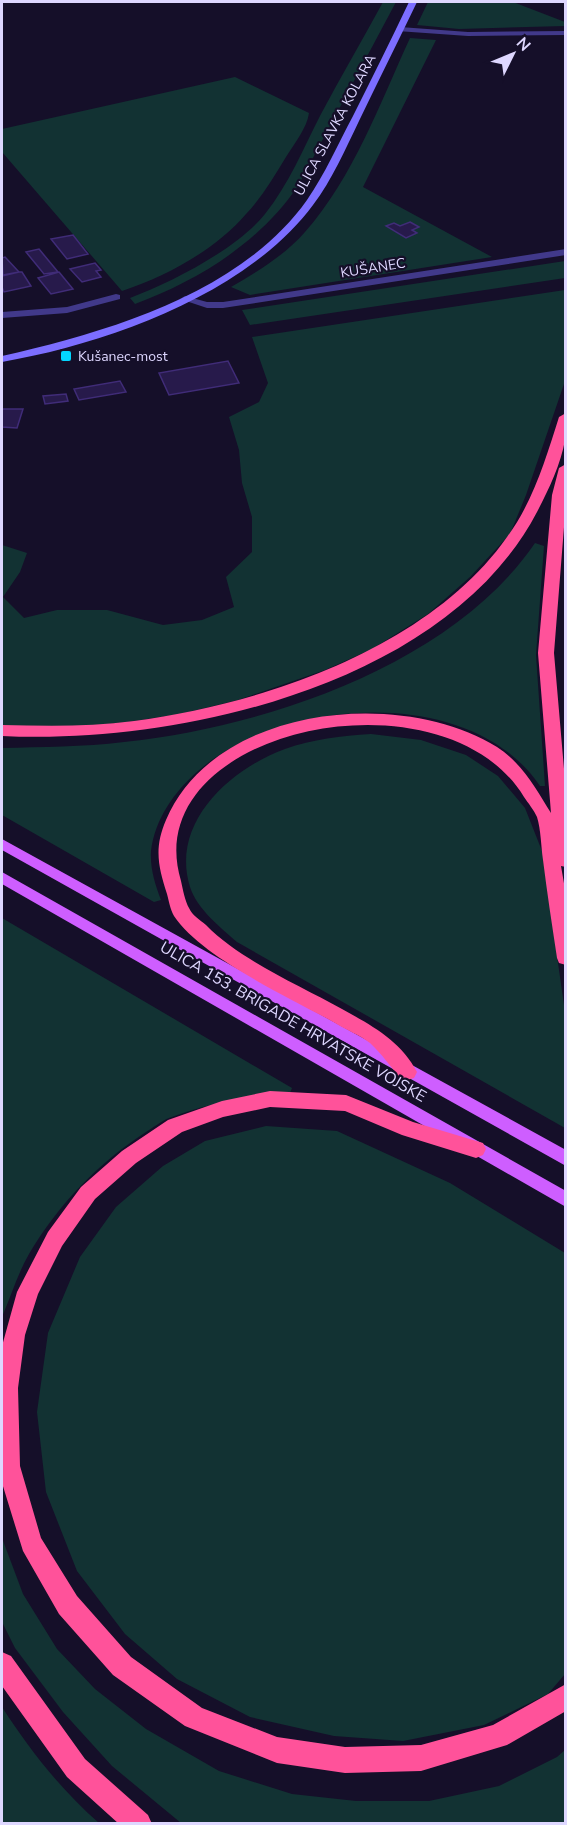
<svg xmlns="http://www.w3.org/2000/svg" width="567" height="1825" font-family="'Nunito Sans',sans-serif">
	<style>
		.green { fill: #123233 }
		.building { fill: #271a4b; stroke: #402c78; stroke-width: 1.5 }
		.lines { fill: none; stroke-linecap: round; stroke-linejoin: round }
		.minor { fill: #41398a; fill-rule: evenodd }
		.tertiary { fill: #41398a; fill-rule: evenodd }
		.secondary { fill: #7c6eff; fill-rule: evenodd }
		.primary { fill: #ce5eff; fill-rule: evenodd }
		.motorway { fill: #ff529a; fill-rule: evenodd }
		.poi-dot { fill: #03d5ff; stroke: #150f29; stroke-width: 2 }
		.labels { text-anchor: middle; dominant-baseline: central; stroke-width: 4.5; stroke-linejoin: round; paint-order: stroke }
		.far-street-label { font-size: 14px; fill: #ded7ff; stroke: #150f29 }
		.far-poi-label { font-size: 14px; fill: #ded7ff; stroke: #150f29; text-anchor: start }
		.street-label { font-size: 16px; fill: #ded7ff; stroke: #150f29 }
	</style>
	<rect width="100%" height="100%" fill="#150f29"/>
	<!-- green -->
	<path class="green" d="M383 2H396L298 186C259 243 199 280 135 304L130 298C172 282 237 249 265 214 289 184 304 147 321 114 341 76 363 39 383 2Z
		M428 2H513L565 22V26L459 29 417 25Z
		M410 38 436 40 363 187 492 257 250 295 231 287C257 272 285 255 305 232 353 178 380 103 410 38Z
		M235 77 309 113C307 128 294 144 286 157 274 177 262 197 246 214 215 250 167 276 122 291L2 152V129Z
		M565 261V278L250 325 242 310Z
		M565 290V381L526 495 510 534 470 577 428 614 372 649 325 670 238 700 180 714 127 722 78 727H2V545L27 553 20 572 3 597 24 618 57 610H107L163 625 202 620 234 607 226 577 252 552V517L242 483 239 450 229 417 259 402 268 383 252 337Z
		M535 543 544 546 536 655 545 786H540C471 684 283 697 198 771 174 792 155 819 151 851 150 869 155 884 161 900L154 902 2 815V748C42 747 83 747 124 742 265 727 452 665 535 543Z
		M371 734 421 740 466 755 498 776 525 808 542 851 565 1012V1128L237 942C220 927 197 909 190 887 170 823 230 769 285 749 313 739 341 736 371 734Z
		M2 918 292 1088 290 1093C249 1096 208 1103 169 1118 161 1121 153 1128 146 1132 98 1163 58 1205 29 1254 18 1273 11 1296 2 1317Z
		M266 1126 337 1131 450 1183 565 1253V1674L548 1694 484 1725 403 1741 334 1736 250 1717 177 1679 125 1634 77 1571 46 1492 37 1412 48 1333 80 1257 116 1207 163 1166 205 1141Z
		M2 1538 23 1594 57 1649 95 1689 146 1729 219 1771 292 1794 356 1801H429L499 1786 557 1757 565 1750V1823H181L112 1766 63 1712 15 1648 2 1622Z
		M2 1707C29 1749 61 1790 99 1823H2Z"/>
	<!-- building -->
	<path class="building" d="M410 222 419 227 412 230 417 233 406 238 386 226 394 223 400 226Z
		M73 235 88 254 67 259 51 239Z
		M39 249 58 272 44 274 26 252Z
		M5 257 19 272 3 275 2 258Z
		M95 263 101 270 96 271 101 277 82 282 70 269Z
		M19 272H22L31 286 4 292 2 287V276Z
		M59 272 73 289 51 294 38 278Z
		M228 361 239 383 169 395 159 373Z
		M120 381 126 392 79 400 74 389Z
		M66 394 68 401 45 404 43 396Z
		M2 409H23L17 428 2 427Z"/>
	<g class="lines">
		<!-- minor -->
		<path class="minor" d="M566 249V255L223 308H207L180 299 185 296 207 302H223Z
			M116 294 120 295V299L67 313 2 318V312L67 307Z"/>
		<!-- tertiary -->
		<path class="tertiary" d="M400 27 468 32 566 31V35L468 36 397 31 396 29Z"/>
		<!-- secondary -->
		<path class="secondary" d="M409 2H417C398 42 378 81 359 121 345 150 332 180 313 205 247 294 107 344 2 362V356C108 332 241 293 307 200 325 174 338 144 353 116 372 78 391 40 409 2Z"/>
		<!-- primary -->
		<path class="primary" d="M2 839 566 1150V1166L2 850Z
			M2 872 566 1191V1207L2 884Z"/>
		<!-- motorway -->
		<path class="motorway" d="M566 413C566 422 567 432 565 440 561 464 548 491 537 512 447 684 180 745 2 736V725C46 726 90 727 134 721 263 704 429 648 507 537 533 502 546 458 559 417Z
			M566 464V502L554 653 566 792V867L561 866 566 895V965L559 963 557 958C552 925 547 892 543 860 541 846 541 830 537 817 534 810 528 803 524 797 443 664 135 729 181 881 183 890 185 901 189 908 192 915 200 920 206 925 240 960 299 985 342 1009 371 1025 401 1041 417 1072L414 1078 407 1080 400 1078C391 1067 381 1053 370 1043 360 1035 346 1030 335 1023 289 997 202 958 174 916 170 909 169 901 167 894 158 866 154 848 166 820 215 705 401 687 497 747 522 763 536 789 551 813L538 653 552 495 559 468Z
			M270 1091 346 1095 413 1122 483 1143 486 1149 483 1155 476 1158 402 1135 345 1111 270 1107 223 1117 182 1132 136 1163 95 1199 62 1246 38 1294 25 1335 18 1388 20 1466 41 1538 77 1596 131 1657 202 1708 277 1737 345 1747 421 1745 493 1725 566 1684V1711L507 1745 421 1771 345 1773 277 1763 185 1726 113 1675 59 1614 23 1551 2 1483V1346L17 1292 48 1232 81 1187 122 1151 168 1120 222 1101Z
			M2 1652 11 1656 85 1759 148 1815 152 1824H119L67 1777 2 1686Z"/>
	</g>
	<!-- markers -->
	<rect class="poi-dot" x="60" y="350" width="12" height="12" rx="3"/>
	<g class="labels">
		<!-- far-street labels -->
		<g class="far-street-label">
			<text transform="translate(335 125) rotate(-62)">ULICA SLAVKA KOLARA</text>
			<text transform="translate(373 268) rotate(-9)">KUŠANEC</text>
		</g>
		<!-- far-poi labels -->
		<g class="far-poi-label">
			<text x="78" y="356">Kušanec-most</text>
		</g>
		<!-- street labels -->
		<g class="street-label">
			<text transform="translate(293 1022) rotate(30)">ULICA 153. BRIGADE HRVATSKE VOJSKE</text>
		</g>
	</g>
	<!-- border -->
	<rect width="567" height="1825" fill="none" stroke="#ded7ff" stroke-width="6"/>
	<!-- north arrow -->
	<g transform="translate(513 54) rotate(47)" stroke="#150f29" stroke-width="4.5" paint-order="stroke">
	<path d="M0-4.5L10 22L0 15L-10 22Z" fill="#ded7ff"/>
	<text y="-9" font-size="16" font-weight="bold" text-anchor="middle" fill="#ded7ff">N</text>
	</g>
</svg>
